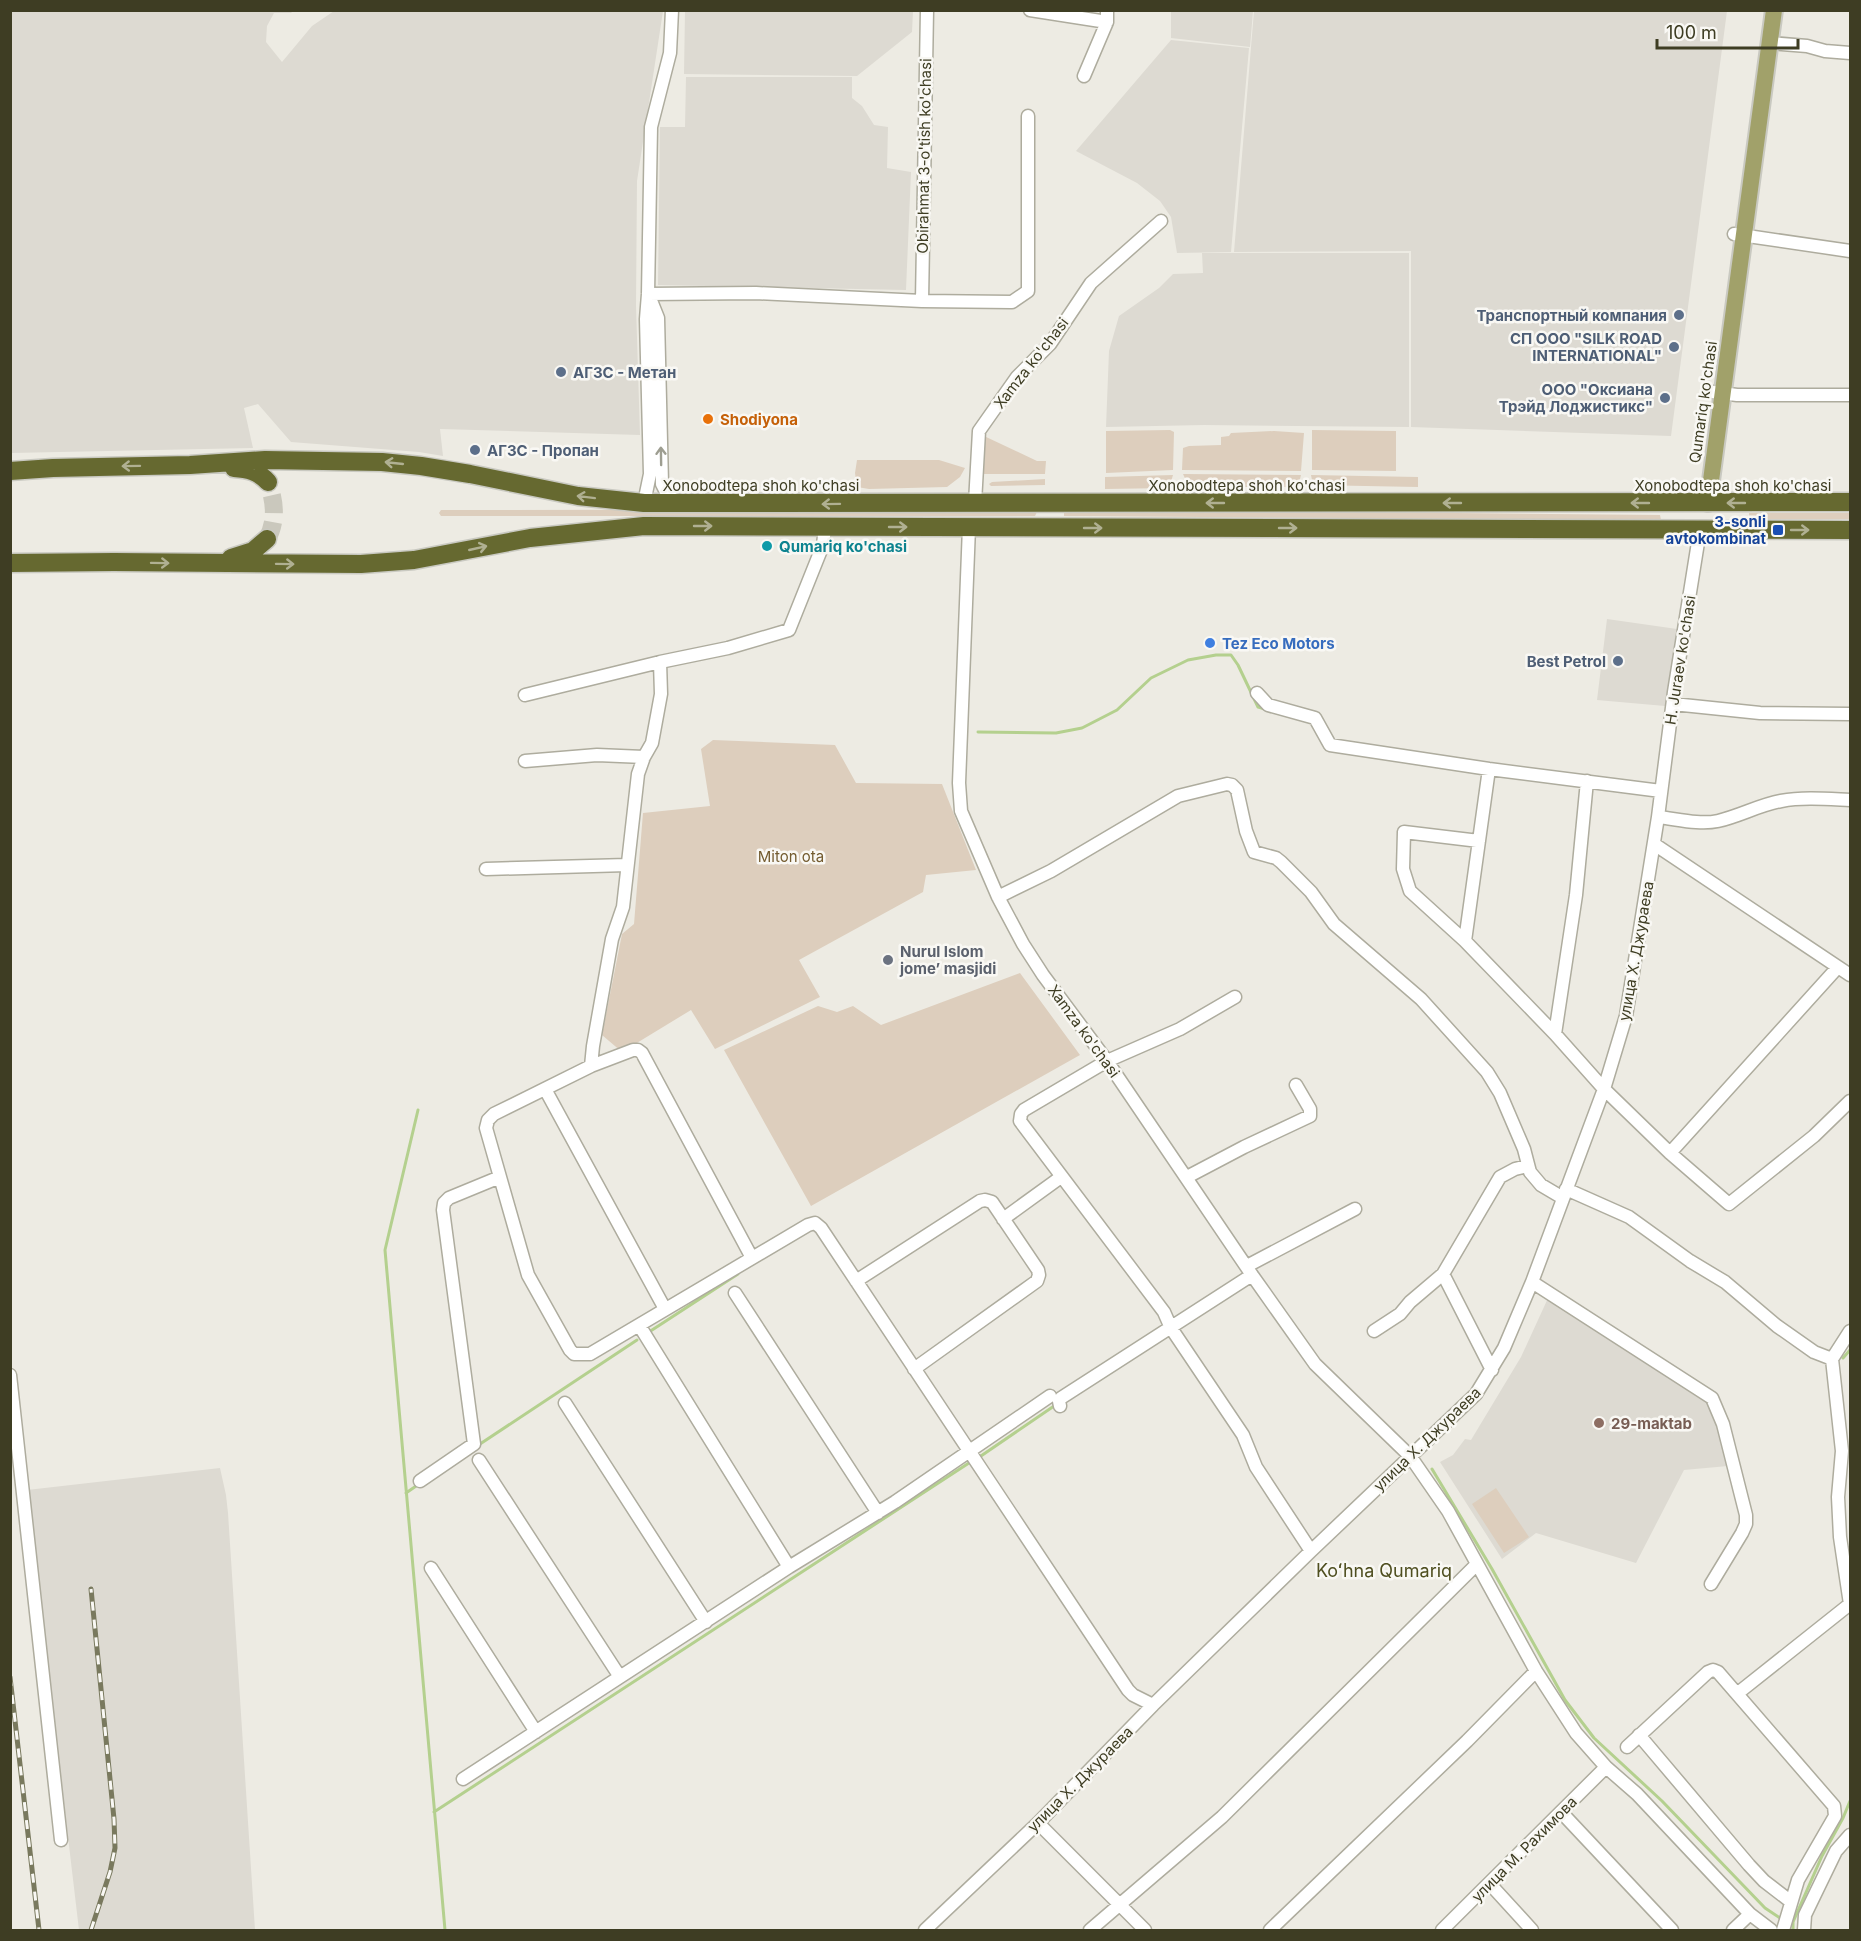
<svg xmlns="http://www.w3.org/2000/svg" width="1861" height="1941" font-family="Inter,sans-serif">
	<style>
		.built { fill: #dddad2 }
		.green { fill: #ddcebd }
		.lines { fill: none; stroke-linecap: round; stroke-linejoin: round }
		.stream { stroke: #b4d08e; stroke-width: 3 }
		.highway-tunnel { stroke: #cac8bd; stroke-width: 18; stroke-dasharray: 18 9; stroke-linecap: butt }
		.minor-casing { stroke: #aeac9e; stroke-width: 15 }
		.major-casing { stroke: #c9c9c1; stroke-width: 20 }
		.highway-casing { stroke: #c9c9c1; stroke-width: 21 }
		.minor { stroke: #fff; stroke-width: 12 }
		.major { stroke: #a1a16a; stroke-width: 16 }
		.highway { stroke: #666930; stroke-width: 18 }
		.rail-casing { stroke: #79795e; stroke-width: 5 }
		.rail { stroke: #f9f8f4; stroke-width: 3; stroke-dasharray: 9; stroke-linecap: butt }
		.oneway { stroke: #9e9e91 }
		.oneway2 { stroke: #b0b092 }
		.service-dot { fill: #5c6f8a; stroke: #f9f8f4; stroke-width: 2 }
		.food-dot { fill: #e8710a; stroke: #f9f8f4; stroke-width: 2 }
		.transit-dot { fill: #1a4fb4; stroke: #f9f8f4; stroke-width: 2 }
		.culture-dot { fill: #0f9aa8; stroke: #f9f8f4; stroke-width: 2 }
		.shop-dot { fill: #3f7fe0; stroke: #f9f8f4; stroke-width: 2 }
		.worship-dot { fill: #6b7280; stroke: #f9f8f4; stroke-width: 2 }
		.education-dot { fill: #8d6e63; stroke: #f9f8f4; stroke-width: 2 }
		.labels { text-anchor: middle; dominant-baseline: central; stroke-width: 5; stroke-linejoin: round; paint-order: stroke }
		.street-label { font-size: 15px; fill: #3e3d23; stroke: #f9f8f4 }
		.service-label { font-size: 15px; font-weight: bold; fill: #4e5e75; stroke: #f9f8f4; text-anchor: end }
		.food-label { font-size: 15px; font-weight: bold; fill: #c56008; stroke: #f9f8f4; text-anchor: start }
		.transit-label { font-size: 15px; font-weight: bold; fill: #164399; stroke: #f9f8f4; text-anchor: end }
		.culture-label { font-size: 15px; font-weight: bold; fill: #0d838f; stroke: #f9f8f4; text-anchor: start }
		.shop-label { font-size: 15px; font-weight: bold; fill: #366cbe; stroke: #f9f8f4; text-anchor: start }
		.park-label { font-size: 15px; fill: #735b2f; stroke: #f9f8f4 }
		.worship-label { font-size: 15px; font-weight: bold; fill: #5b616d; stroke: #f9f8f4; text-anchor: start }
		.education-label { font-size: 15px; font-weight: bold; fill: #785e54; stroke: #f9f8f4; text-anchor: start }
		.quarter-label { font-size: 18px; fill: #4f4f20; stroke: #f9f8f4 }
	</style>
	<rect width="100%" height="100%" fill="#edebe3"/>
	<!-- built -->
	<path class="built" d="M10 11H293L291 13H274L267 26 266 42 282 62 312 26 334 11H663L637 181 636 306 640 435 440 429 443 456 419 452 291 442 258 404 244 408 253 448 11 453Z
		M685 11H913L912 32 857 76 684 74Z
		M1171 11H1253L1250 47 1171 38Z
		M1254 11H1727L1671 436 1411 427V251L1234 252Z
		M1171 40 1249 48 1231 252 1177 253 1171 217 1160 201 1137 183 1076 151Z
		M686 77H852V98L862 106 874 125 888 127 887 168 911 172 906 290 658 285 660 127H685Z
		M1202 253H1409V427L1204 425 1106 427 1109 351 1119 316 1159 288 1173 274 1203 273Z
		M1607 619 1677 629 1665 706 1597 700Z
		M1549 1296 1708 1402 1713 1408 1728 1466 1684 1470 1636 1563 1536 1533 1502 1559 1440 1462 1453 1455 1465 1439 1471 1440 1521 1357Z
		M220 1468 226 1495 228 1513 255 1930H79L27 1490Z"/>
	<!-- green -->
	<path class="green" d="M1170 430 1174 432 1173 470 1106 473V431Z
		M1312 430 1396 431V471L1312 470Z
		M1274 431 1304 433 1301 471 1182 470 1183 448 1189 446 1221 445V437L1229 436 1231 433Z
		M984 436 1037 461H1046L1045 474H984L982 470Z
		M857 460H939L965 468 960 477 947 487 869 489 857 487 855 473Z
		M1183 474 1301 475 1299 483 1293 487H1189Z
		M1173 475 1169 488 1105 489V477Z
		M1311 475 1418 477V487L1313 485Z
		M1045 479V485L991 486 989 484 992 482Z
		M1035 509 1037 512 1035 516H441L439 513 441 510Z
		M1064 509 1660 515 1661 520 1064 516Z
		M1749 513H1850V519H1749Z
		M713 740 835 745 856 783 942 784 976 870 926 875 923 892 799 960 820 997 715 1049 691 1010 622 1052 602 1035 622 934 634 924 643 813 710 806 701 749Z
		M1020 973 1080 1055 811 1206 724 1050 818 1006 837 1012 853 1006 881 1025Z
		M1496 1488 1529 1537 1504 1553 1472 1504Z"/>
	<g class="lines">
		<!-- stream -->
		<path class="stream" d="M978 732 1056 733 1082 728 1117 710 1151 678 1188 660 1216 655H1231L1238 665 1258 707 1265 709
			M418 1110 385 1250 445 1930
			M649 1332 738 1274
			M1843 1358 1850 1350
			M477 1446 637 1340
			M978 1458 1057 1404
			M1432 1469 1492 1569 1565 1700 1594 1738 1662 1801 1765 1908 1783 1920
			M406 1493 419 1484
			M434 1812 972 1461
			M1793 1930V1922L1822 1856 1843 1818 1850 1801"/>
		<!-- highway-tunnel -->
		<path class="highway-tunnel" d="M267 539C277 521 275 502 268 482"/>
		<defs>
			<path id="minor" d="M1030 10 1107 22
				M1770 43 1807 46 1825 51 1850 53
				M1084 76 1107 22V10
				M1734 234 1850 251
				M648 294 756 293 922 301 1012 302 1028 291V116
				M650 298 658 318 662 484C666 493 670 498 679 502
				M922 301 927 10
				M1713 392 1737 395H1850
				M644 503 650 474 646 319 648 294 651 127 670 53 672 10
				M975 503 979 431 1017 377 1050 344 1091 283 1161 221
				M969 527 959 783 961 811 998 897 1023 944 1043 975 1107 1061 1252 1275 1315 1364 1410 1456 1448 1511 1536 1671 1576 1733 1606 1767 1637 1794 1750 1914 1771 1930
				M1257 693 1268 705 1315 718 1330 745 1489 769 1661 791
				M525 695 660 662 728 648 789 630 823 545 825 527
				M1673 704 1760 713 1850 714
				M525 761 597 755 644 757
				M1658 817C1677 819 1699 825 1718 821 1740 816 1759 805 1781 801 1803 797 1827 799 1850 800
				M1479 841 1404 832 1403 869 1410 891 1465 941 1555 1034 1604 1089 1670 1153 1729 1204 1814 1136 1850 1101
				M1654 844 1850 975
				M486 869 627 865
				M998 897 1051 871 1178 796 1227 784 1232 785 1237 790 1246 831 1254 852 1276 858 1281 862 1311 892 1334 924 1421 999 1487 1072 1500 1093 1524 1149 1530 1172 1541 1185 1563 1198
				M1465 941 1489 769
				M1235 997 1180 1029 1107 1061 1024 1110 1021 1114 1020 1121 1164 1312 1171 1328 1243 1435 1256 1467 1311 1551
				M1555 1034 1576 895 1587 781
				M591 1066 593 1046 612 939 623 907 638 774 644 757 652 743 661 694 660 662
				M545 1089 665 1309
				M1670 1153 1838 967
				M1187 1177 1244 1147 1310 1116V1109L1296 1085
				M1566 1189 1629 1217 1690 1261 1725 1282 1777 1326 1814 1352 1832 1359
				M1003 1219 1061 1177
				M752 1258 642 1053 638 1050H633L591 1066 494 1114 488 1120 486 1128 528 1275 570 1350 574 1354H590L808 1225 815 1223 821 1228 1128 1690 1133 1695 1153 1705
				M1247 1266 1355 1209
				M1443 1274 1492 1370
				M856 1281 980 1201 985 1200 992 1202 1038 1270 1039 1275 1037 1281 914 1369
				M1532 1282 1712 1398 1723 1424 1746 1515V1524L1742 1533 1711 1584
				M735 1293 878 1513
				M639 1325 789 1567
				M1374 1331 1400 1314 1410 1302 1443 1274 1500 1177 1515 1169 1527 1166
				M10 1375 61 1840
				M565 1403 706 1622
				M1060 1406 1059 1401 1061 1398 1252 1275
				M479 1460 620 1677
				M420 1481 474 1444 443 1210 444 1203 449 1198 500 1177
				M431 1568 536 1732
				M1738 1693 1850 1604 1840 1537 1838 1497 1842 1451 1832 1359 1850 1331
				M1639 1735 1749 1865 1764 1881 1790 1901
				M1627 1747 1708 1672 1713 1670 1718 1672 1834 1806 1835 1816 1798 1880 1783 1930
				M463 1779 789 1567 895 1502 1050 1396
				M1562 1813 1672 1930
				M1038 1823 1145 1930
				M1490 1884 1532 1930
				M925 1930 1038 1823 1153 1705 1311 1551 1476 1394 1504 1348 1532 1282 1604 1089 1626 1016 1658 817 1674 692 1700 530
				M1090 1930 1222 1817 1477 1564
				M1270 1930 1467 1741 1536 1671
				M1442 1930 1606 1767
				M1733 1930 1750 1914
				M1804 1930 1805 1915 1836 1851 1850 1835"/>
			<path id="major" d="M1708 503 1774 10"/>
			<path id="highway" d="M234 468C248 469 258 471 268 482
				M10 471 53 468 190 465 265 460 382 462 421 466 470 474 578 496 644 503 1850 502
				M231 558 253 551 267 539
				M10 563 114 562 361 564 414 560 530 538 644 526 1850 530"/>
		</defs>
		<!-- minor casing -->
		<use href="#minor" class="minor-casing"/>
		<!-- major casing -->
		<use href="#major" class="major-casing"/>
		<!-- highway casing -->
		<use href="#highway" class="highway-casing"/>
		<!-- minor -->
		<use href="#minor" class="minor"/>
		<!-- major -->
		<use href="#major" class="major"/>
		<!-- highway -->
		<use href="#highway" class="highway"/>
		<defs>
			<path id="rail" d="M10 1677 39 1930
				M91 1930 110 1872 115 1848 114 1819 91 1589"/>
		</defs>
		<!-- rail casing -->
		<use href="#rail" class="rail-casing"/>
		<!-- rail -->
		<use href="#rail" class="rail"/>
	</g>
	<!-- one-way arrows -->
	<defs><path id="oneway-shaft" d="M-6 0H5M1.5-3L5.5 0L1.5 3" fill="none" stroke-width="1.6" stroke-linecap="round" stroke-linejoin="round" transform="scale(1.5)"/></defs>
	<use class="oneway" href="#oneway-shaft" transform="translate(661 456) rotate(-91)"/>
	<g class="oneway2">
		<use href="#oneway-shaft" transform="translate(394 463) rotate(-174)"/>
		<use href="#oneway-shaft" transform="translate(131 466) rotate(179)"/>
		<use href="#oneway-shaft" transform="translate(586 497) rotate(-173)"/>
		<use href="#oneway-shaft" transform="translate(1215 503) rotate(180)"/>
		<use href="#oneway-shaft" transform="translate(1452 503) rotate(180)"/>
		<use href="#oneway-shaft" transform="translate(1640 503) rotate(180)"/>
		<use href="#oneway-shaft" transform="translate(1736 503) rotate(180)"/>
		<use href="#oneway-shaft" transform="translate(831 504) rotate(179)"/>
		<use href="#oneway-shaft" transform="translate(703 526)"/>
		<use href="#oneway-shaft" transform="translate(898 527)"/>
		<use href="#oneway-shaft" transform="translate(1093 528)"/>
		<use href="#oneway-shaft" transform="translate(1288 528)"/>
		<use href="#oneway-shaft" transform="translate(1800 530)"/>
		<use href="#oneway-shaft" transform="translate(478 548) rotate(-13)"/>
		<use href="#oneway-shaft" transform="translate(160 563) rotate(1)"/>
		<use href="#oneway-shaft" transform="translate(285 564) rotate(1)"/>
	</g>
	<!-- markers -->
	<g class="service-dot">
		<circle cx="1679" cy="315" r="6"/>
		<circle cx="1674" cy="347" r="6"/>
		<circle cx="561" cy="372" r="6"/>
		<circle cx="1665" cy="398" r="6"/>
		<circle cx="475" cy="450" r="6"/>
		<circle cx="1618" cy="661" r="6"/>
	</g>
	<circle class="food-dot" cx="708" cy="419" r="6"/>
	<rect class="transit-dot" x="1772" y="524" width="12" height="12" rx="3"/>
	<circle class="culture-dot" cx="767" cy="546" r="6"/>
	<circle class="shop-dot" cx="1210" cy="643" r="6"/>
	<circle class="worship-dot" cx="888" cy="960" r="6"/>
	<circle class="education-dot" cx="1599" cy="1423" r="6"/>
	<g class="labels">
		<!-- street labels -->
		<g class="street-label">
			<text transform="translate(924 156) rotate(-89)">Obirahmat 3-o'tish ko'chasi</text>
			<text transform="translate(1031 363) rotate(-52)">Xamza ko'chasi</text>
			<text transform="translate(1703 402) rotate(-82)">Qumariq ko'chasi</text>
			<text x="761" y="485">Xonobodtepa shoh ko'chasi</text>
			<text x="1247" y="485">Xonobodtepa shoh ko'chasi</text>
			<text x="1733" y="485">Xonobodtepa shoh ko'chasi</text>
			<text transform="translate(1680 660) rotate(-81)">H. Juraev ko'chasi</text>
			<text transform="translate(1636 951) rotate(-80)">улица Х. Джураева</text>
			<text transform="translate(1084 1031) rotate(54)">Xamza ko'chasi</text>
			<text transform="translate(1427 1439) rotate(-44)">улица Х. Джураева</text>
			<text transform="translate(1080 1779) rotate(-45)">улица Х. Джураева</text>
			<text transform="translate(1524 1849) rotate(-45)">улица М. Рахимова</text>
		</g>
		<!-- service labels -->
		<g class="service-label">
			<text x="1667" y="315">Транспортный компания</text>
			<text x="1662" y="338">СП ООО "SILK ROAD<tspan x="1662" dy="17">INTERNATIONAL"</tspan></text>
			<text x="573" y="372" text-anchor="start">АГЗС - Метан</text>
			<text x="1653" y="389">ООО "Оксиана<tspan x="1653" dy="17">Трэйд Лоджистикс"</tspan></text>
			<text x="487" y="450" text-anchor="start">АГЗС - Пропан</text>
			<text x="1606" y="661">Best Petrol</text>
		</g>
		<!-- food labels -->
		<g class="food-label">
			<text x="720" y="419">Shodiyona</text>
		</g>
		<!-- transit labels -->
		<g class="transit-label">
			<text x="1766" y="521">3-sonli<tspan x="1766" dy="17">avtokombinat</tspan></text>
		</g>
		<!-- culture labels -->
		<g class="culture-label">
			<text x="779" y="546">Qumariq ko'chasi</text>
		</g>
		<!-- shop labels -->
		<g class="shop-label">
			<text x="1222" y="643">Tez Eco Motors</text>
		</g>
		<!-- park labels -->
		<g class="park-label">
			<text x="791" y="856">Miton ota</text>
		</g>
		<!-- worship labels -->
		<g class="worship-label">
			<text x="900" y="951">Nurul Islom<tspan x="900" dy="17">jome’ masjidi</tspan></text>
		</g>
		<!-- education labels -->
		<g class="education-label">
			<text x="1611" y="1423">29-maktab</text>
		</g>
		<!-- quarter labels -->
		<g class="quarter-label">
			<text x="1384" y="1570">Koʻhna Qumariq</text>
		</g>
	</g>
	<!-- border -->
	<rect width="1861" height="1941" fill="none" stroke="#3e3d23" stroke-width="24"/>
	<!-- scale -->
	<path d="M1657 39v9h141v-9" fill="none" stroke="#3e3d23" stroke-width="3"/>
	<text x="1666" y="39" font-size="18" fill="#3e3d23" stroke="#f9f8f4" stroke-width="4.5" paint-order="stroke">100 m</text>
</svg>
